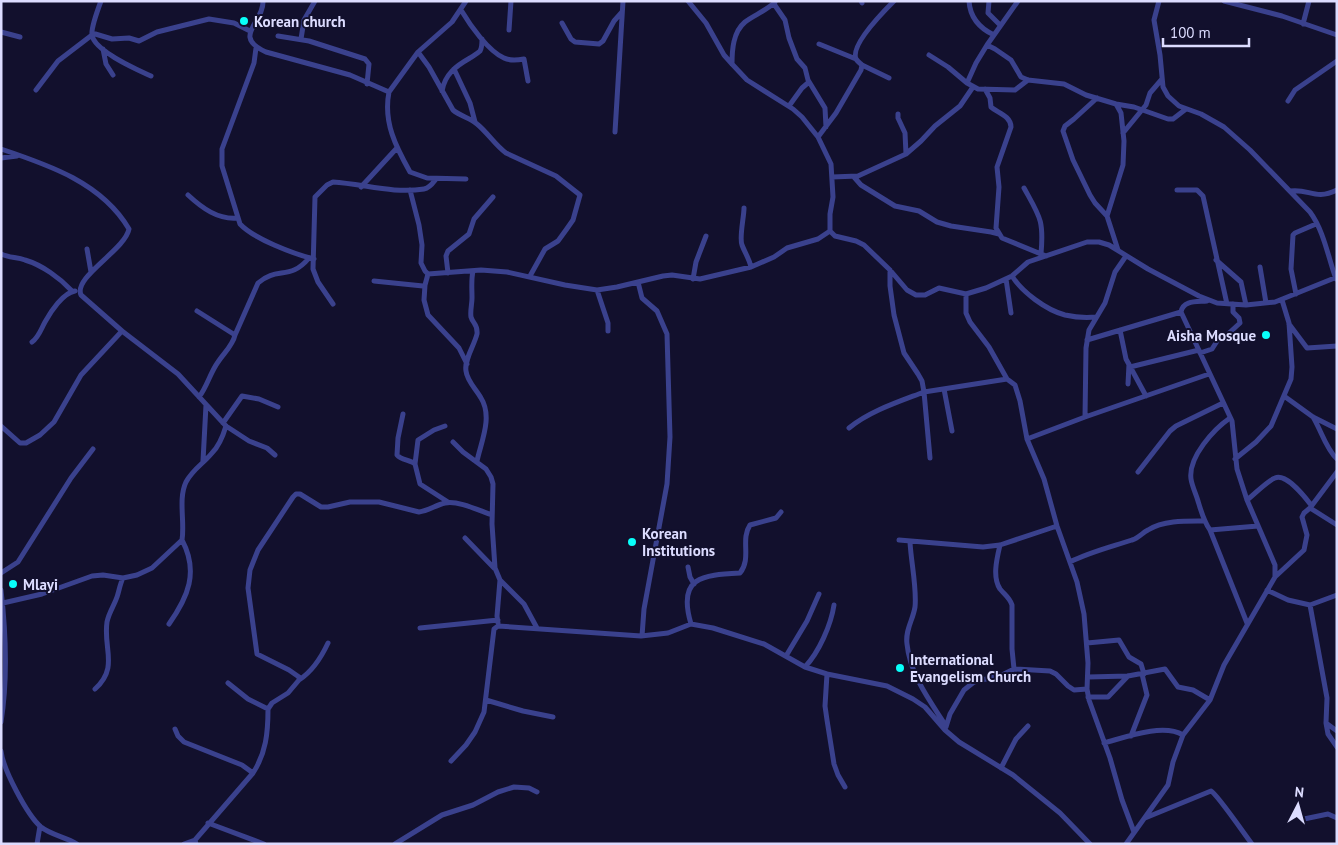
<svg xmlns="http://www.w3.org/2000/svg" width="1338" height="845" font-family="'PT Sans',sans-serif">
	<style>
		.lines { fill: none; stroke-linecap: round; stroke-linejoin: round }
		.street { stroke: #3a418d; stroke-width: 5 }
		.poi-dot { fill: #08fffa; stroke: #12102d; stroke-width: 2 }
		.labels { text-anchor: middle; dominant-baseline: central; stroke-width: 4; stroke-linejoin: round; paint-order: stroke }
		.poi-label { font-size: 15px; font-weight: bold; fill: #dcdcff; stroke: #12102d; text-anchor: start }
	</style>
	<rect width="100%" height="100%" fill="#12102d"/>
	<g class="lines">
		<!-- street -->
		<path class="street" d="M101 1C98 9 91 28 92 35 94 51 138 70 151 76
			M263 1C264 23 231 36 266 52L350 75 389 92 418 52 452 22 466 1
			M688 1 706 23 724 55 732 64 747 80 793 109 802 117 818 137 831 164 833 197 830 214V231L835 236 856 241 864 245 890 270 907 290 916 295H925L939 288 966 294 986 288 1012 276 1028 262 1087 242H1099L1109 245 1148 269 1199 296 1217 303 1246 305 1275 302 1337 277
			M861 1 862 3
			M969 1C970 17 979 28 994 35
			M989 1 988 13 1000 25
			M1159 1 1154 20 1160 55 1163 87 1168 96 1179 106 1201 114 1224 127 1250 150 1310 212C1324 231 1328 257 1336 279
			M1224 1 1282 16 1337 35
			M774 4 785 20 789 38 797 59 805 68 808 80 825 108 826 127
			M461 10C470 25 488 51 504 58 510 61 518 60 524 59L528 81
			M562 23 571 39 575 42 599 44 603 41 614 21 622 12
			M1303 24 1309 1
			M509 30 511 1
			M1 32 20 37
			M92 33 112 39 129 38 139 41 157 32 209 19 234 23 250 31
			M278 36 309 41 365 59 369 64 367 84
			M301 39 304 20 315 1
			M819 44 856 59
			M987 45 995 49 1011 60 1021 77 1028 80 1064 84 1086 95 1116 104 1134 107 1168 119H1173L1186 109
			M256 48 254 63 222 149V166L240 224C254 239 294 254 314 259
			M103 49 106 64 113 75
			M418 52 429 67 453 110C460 116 470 118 477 124 488 133 495 145 506 153L556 176 580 195 573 220 566 230 558 241 545 249 530 276
			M929 55 948 67 967 83 978 89 1015 90 1028 80
			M732 64C732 50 733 32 745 22 754 15 766 11 775 2
			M862 65 889 78
			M454 69 470 103 475 122
			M967 83 976 63 987 45 1018 1
			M985 89 990 98 991 107C998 113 1011 116 1011 127L997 167 999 187 996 228 1002 238 1046 256
			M36 90 58 61 92 35
			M442 91C445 74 456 66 470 58 473 56 477 54 480 51 482 48 482 43 482 39
			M389 92C383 122 396 147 410 172L427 178 466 179
			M1097 98 1074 119 1065 126 1063 131 1073 160 1090 195 1095 203 1107 216
			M1288 101 1295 90 1337 61
			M1116 104 1121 113 1124 141 1123 165 1107 216 1118 250
			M789 106 802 88 809 82
			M898 114V118L905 133 906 154
			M615 132 623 1
			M1123 133 1146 105 1150 93 1162 79
			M818 137 836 113 861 70 862 65C860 63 858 62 856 59 850 45 884 11 894 1
			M1 149C49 165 102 183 129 229 125 250 73 277 81 295L122 331 81 375 54 422 40 435 26 443H20L1 426
			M1 158 17 156
			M832 177 858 176 906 154 921 141 935 126 960 106 973 87
			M854 177 861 185 895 206 919 211 937 222 951 226 991 232 999 234
			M361 187 396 149
			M1024 188C1040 217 1044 220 1041 254
			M410 190 419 225 422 245 421 263 425 271 428 274 481 270 507 272 565 285 597 290 617 287 663 276 672 275 700 279 751 267 774 257 787 248 818 239 830 231
			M1177 190H1197L1203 196 1227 304
			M1290 191C1309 188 1315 201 1337 190
			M188 195C202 208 218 220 238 218
			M744 208C744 217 739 238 742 245 745 253 749 258 751 267
			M87 249 91 272
			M1 254C9 258 17 257 25 260 42 265 60 278 72 291
			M1216 260 1241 282 1246 305
			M1260 267 1266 303
			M890 270V286L894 315 904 353 918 374 922 381 924 392 1007 379
			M473 271C471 280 472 288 472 298 472 304 470 311 471 317 473 324 478 324 477 334 474 346 464 360 466 371 467 381 476 389 481 398 493 417 481 442 477 461
			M448 273 446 256 448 251 469 234 474 219 493 197
			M1012 276C1022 292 1046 310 1065 315 1074 317 1086 318 1096 317
			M693 279 696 262 706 236
			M1006 279 1011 313
			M374 281 423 286 425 285 428 274
			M638 282 642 298 657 311 667 334 670 437 667 484 644 609 642 636
			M425 285 424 300 428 315 459 348 467 364
			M597 290 608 323V331
			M966 294V313L970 322 989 347 1007 379 1015 385 1020 401 1027 439 1044 479 1057 526 1077 582 1084 614 1088 663 1087 689 1089 700 1110 758 1122 800 1134 832
			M1296 294 1291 269 1293 235 1295 233 1316 224
			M333 304 318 282 313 269 315 197 327 185 333 182C364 184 393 194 424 189 430 188 433 183 436 179
			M197 311 235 335C233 345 224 353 218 362 210 373 207 387 199 397
			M1289 324 1307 348 1337 346
			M1120 330 1126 359 1146 396
			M122 331 178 374 226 426 249 441 267 448 275 455
			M235 335 258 283C277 266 290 281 309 258
			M1087 340 1181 312
			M32 342C39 337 41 329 45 322 51 311 63 293 75 291
			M1200 353 1212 349 1219 338 1228 334 1240 323 1239 318 1233 312V304
			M1130 367 1199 350
			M1128 384 1129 364
			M944 389 952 431
			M1284 396 1313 417 1337 429
			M403 414 398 438 397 455C401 460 410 460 415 464
			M1085 417 1086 348 1089 330 1105 303 1115 272 1126 256
			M1313 417C1321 430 1326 449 1337 459
			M1230 418C1214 429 1188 457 1191 479 1192 486 1196 494 1198 501 1201 511 1204 522 1210 530L1258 526
			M223 423 242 396 259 399 278 407
			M445 426 434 430 418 440 415 464 420 484 448 502
			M849 428C870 411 898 402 924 392L930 458
			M1027 439 1085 417 1209 374
			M453 442 463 452 486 469 491 477 493 484 492 524 495 568 500 580 524 604 537 628
			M1235 459 1256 442 1271 426 1291 379 1292 367 1289 323 1282 300
			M203 461 206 405
			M1138 472 1170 431 1176 426 1223 403
			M1337 472 1310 508 1337 525
			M1247 500C1255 494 1267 481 1275 478 1286 473 1305 497 1311 505
			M1210 530 1247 623
			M465 538 494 568
			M899 540 983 547 1000 545 1057 526
			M910 542C911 562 917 588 915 607 913 620 905 630 907 644 910 675 930 701 946 726
			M1000 545C997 558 992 577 1000 589 1005 595 1010 598 1012 605V649L1014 669
			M1070 562C1090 552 1111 547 1132 540 1139 538 1142 533 1148 530 1164 520 1187 521 1205 521
			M688 567 690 577 694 584
			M1 573 18 562 71 478 93 449
			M1276 576 1304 550 1307 535 1302 517 1304 513 1310 508
			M1 590C6 633 8 678 1 722
			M1267 590 1288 600 1310 605 1337 595
			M3 603 42 594 92 576 103 575 123 578 137 575 152 568 182 540C185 522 178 499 186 482 193 469 203 464 212 453 219 446 223 436 226 426
			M1310 605 1327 698 1326 723 1337 731
			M498 623 497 616 500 580
			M169 624C188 597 199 572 182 540
			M691 624C677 577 702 575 740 573 752 558 740 540 750 525L776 518 781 512
			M420 628 498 620
			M1087 643 1119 640 1129 657 1141 664 1144 674
			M786 656 807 621 819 594
			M805 667C819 652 831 625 834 605
			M827 674 825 706 827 720 834 764 838 775 845 787
			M1088 677 1128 676 1165 669 1178 687 1193 690 1210 700
			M299 680C313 671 321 658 328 643
			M228 683 248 699 268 709
			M95 689C119 667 103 649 107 622 109 612 114 606 117 597 119 591 120 584 123 578
			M1088 697H1108L1128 676
			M486 700 523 711 553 717
			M1326 723 1328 734 1337 747
			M946 727 950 714 964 690 974 682 1002 675 1014 669 1050 671 1056 674 1068 686 1074 690 1087 689
			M175 729 178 736 184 742 242 765 253 773
			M1131 736 1147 695 1142 674
			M1104 743C1126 737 1163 723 1183 735
			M1 751C3 769 27 815 41 827 51 835 66 837 77 844
			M451 761 466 745 475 732 484 712 494 629 498 626 641 636 668 633 691 624 713 628 764 644 805 667 827 674 887 686 913 699 925 707 945 730 959 742 1013 775 1060 813 1090 844
			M1001 768 1016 739 1028 726
			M1145 818 1211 791C1217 794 1245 835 1252 844
			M1304 819 1328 814 1337 818
			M208 823 264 844
			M37 844 40 826
			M184 844 195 840
			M196 844 195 840 253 773C266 753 268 733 268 709L272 703 288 693 299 680V677L289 670 257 654 248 588 250 570 258 550 293 497 296 494H300L321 507H328L350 502H379L419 512C428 511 436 505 445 503 458 500 480 511 492 515
			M395 844 442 815 473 805 498 792 514 787 529 788 537 792
			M1126 844 1168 785 1173 762 1183 735 1210 700 1224 665 1275 577V565L1247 500 1237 469 1232 421 1181 312C1183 300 1197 302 1207 301"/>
	</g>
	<!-- markers -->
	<g class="poi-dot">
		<circle cx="244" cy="21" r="5"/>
		<circle cx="1266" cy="335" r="5"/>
		<circle cx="632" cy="542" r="5"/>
		<circle cx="13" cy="584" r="5"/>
		<circle cx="900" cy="668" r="5"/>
	</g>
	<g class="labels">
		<!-- poi labels -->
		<g class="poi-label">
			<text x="254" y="21">Korean church</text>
			<text x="1256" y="335" text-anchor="end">Aisha Mosque</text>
			<text x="642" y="533">Korean<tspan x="642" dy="17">Institutions</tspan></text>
			<text x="23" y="584">Mlayi</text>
			<text x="910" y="659">International<tspan x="910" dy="17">Evangelism Church</tspan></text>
		</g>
	</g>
	<!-- border -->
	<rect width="1338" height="845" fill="none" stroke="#dcdcff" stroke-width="5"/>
	<!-- north arrow -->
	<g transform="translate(1298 805) rotate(6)" stroke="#12102d" stroke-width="4" paint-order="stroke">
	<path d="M0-4L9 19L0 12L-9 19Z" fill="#dcdcff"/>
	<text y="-8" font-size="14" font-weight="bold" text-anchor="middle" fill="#dcdcff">N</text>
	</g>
	<!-- scale -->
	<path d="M1163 38v8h86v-8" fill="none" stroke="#dcdcff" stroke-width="2.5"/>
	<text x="1170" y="38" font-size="15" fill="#dcdcff" stroke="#12102d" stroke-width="4" paint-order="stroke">100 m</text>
</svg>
